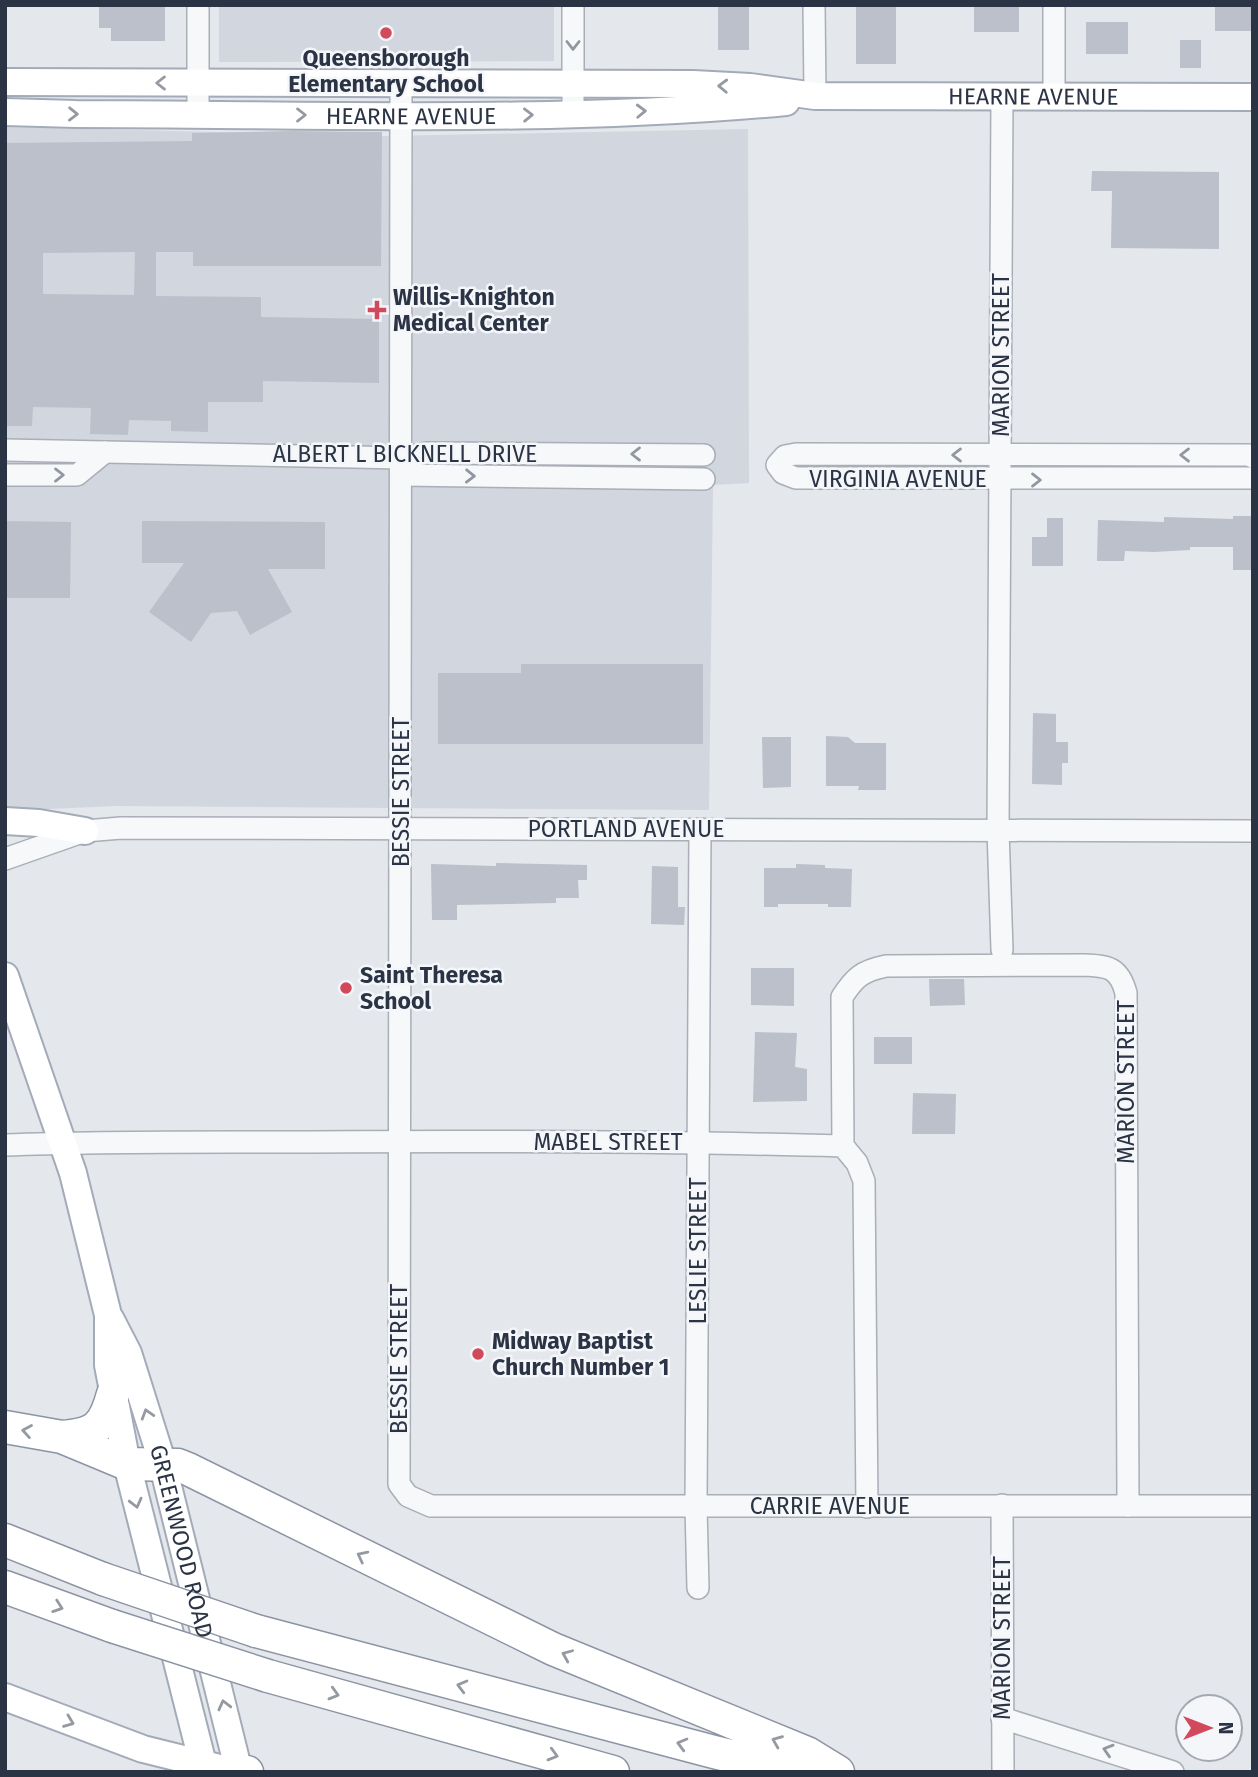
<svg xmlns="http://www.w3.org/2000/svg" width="1258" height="1777" font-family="'Fira Sans',sans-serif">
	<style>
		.built { fill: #d2d6de }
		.building { fill: #bbc0ca; fill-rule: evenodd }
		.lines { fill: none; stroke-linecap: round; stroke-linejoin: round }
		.minor-casing { stroke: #a9aeb7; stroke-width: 24 }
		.major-casing { stroke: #a3abb8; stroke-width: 30 }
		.highway-casing { stroke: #8b94a3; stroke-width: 35 }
		.minor { stroke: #f7f8fa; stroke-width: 21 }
		.major { stroke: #fff; stroke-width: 26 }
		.highway { stroke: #fff; stroke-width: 32 }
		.highway-bridge-casing { stroke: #8b94a3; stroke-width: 35; stroke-linecap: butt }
		.highway-bridge { stroke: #fff; stroke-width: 32 }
		.oneway { stroke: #9196a0 }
		.oneway2 { stroke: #959aa2 }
		.poi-dot { fill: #d1495b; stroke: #f4f6f9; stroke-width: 2.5 }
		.labels { text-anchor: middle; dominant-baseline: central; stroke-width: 5; stroke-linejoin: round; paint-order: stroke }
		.poi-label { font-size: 23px; font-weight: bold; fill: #2b3445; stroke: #f4f6f9; text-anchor: start }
		.street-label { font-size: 23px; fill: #2b3445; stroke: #f4f6f9 }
	</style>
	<rect width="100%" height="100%" fill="#e4e7ec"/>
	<!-- built -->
	<path class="built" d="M219 5H554V61L219 62Z
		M5 127 386 136 748 129 749 483 713 485 709 810 115 806 5 811Z"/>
	<!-- building -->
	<path class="building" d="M99 5H165V41H111V28H99Z
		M718 5H749V50H718Z
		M856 5H896V64H856Z
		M974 6H1019V32H974Z
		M1215 7H1253V31H1215Z
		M1086 22H1128V54H1086Z
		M1180 40H1201V68H1180Z
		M290 131 382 132 381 266H193V252H156V296L261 297V317L379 319V383L263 381V402H208V432L171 431V421L129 420 128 435 90 434 91 408 33 407 32 426H5V143L192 141V133ZM135 252 134 295 43 294V253Z
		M1092 171 1219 172V249L1111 248 1112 191H1091Z
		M1233 516H1253V570H1233V547H1190V550L1154 552 1125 551 1124 561H1097L1098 520 1164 522V517L1233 519Z
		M1047 518H1063V566H1032V537H1047Z
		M5 521 71 522 70 598H5Z
		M142 521 325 522V569H268L292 612 250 635 237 611 211 613 191 642 149 612 184 563H142Z
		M521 664H703V744H438V673H521Z
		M1033 713 1056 714V742H1068V763H1062V785L1032 784Z
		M826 736 848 737 855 743H886V790H858L859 786H826Z
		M762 737H791V787L763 788Z
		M496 863 587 865V880H578L579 898H556V903L457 905V920H432L431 864 496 866Z
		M796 864 825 865V868L852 869 851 907H828V904H778V907H764V868H796Z
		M652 866 678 867V907H685L684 925 651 924Z
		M751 968H794V1006L751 1005Z
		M929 979H964L965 1005 930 1006Z
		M755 1032 797 1033 795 1067 807 1069V1101L753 1102Z
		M874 1037H912V1064H874Z
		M913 1093 956 1094 955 1134H912Z"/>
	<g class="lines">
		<defs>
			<g id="minor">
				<path d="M198 5V115"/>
				<path d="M573 5V113"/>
				<path d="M814 5 815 96"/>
				<path d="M1054 5V96"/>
				<path id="s1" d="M401 84 399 1484 408 1496 431 1506H1253"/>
				<path d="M1002 96 998 830 1002 950"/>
				<path d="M5 450 402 458 427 453 704 455"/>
				<path d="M1253 457 1249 455 796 454 785 456 777 465 783 473 796 478H1253"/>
				<path d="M5 475H77L105 452"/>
				<path d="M402 475 704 479"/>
				<path d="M5 859 85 831 121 828 1253 831"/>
				<path d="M5 1145C108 1141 210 1142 313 1142 490 1141 666 1141 843 1146L857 1163 864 1181 867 1507"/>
				<path d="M843 1146 842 997C855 977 862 971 886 966L1084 965C1108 966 1119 967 1126 993L1128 1506"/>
				<path d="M1002 1505 1003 1772"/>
				<path d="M698 1588 696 1507 700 829"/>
				<path d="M1002 1718 1173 1772"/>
			</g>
			<g id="major">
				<path id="s2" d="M5 82 693 84 750 87 815 96 1253 97"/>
				<path id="s3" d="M5 112 76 114C312 114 550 124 786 102"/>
				<path d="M5 821 39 823 85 831"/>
				<path d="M5 976 73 1173 108 1315V1365L127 1464 205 1772"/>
				<path id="s4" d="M111 1320 128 1353 161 1458 239 1772"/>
				<path d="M5 1697 143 1749 216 1767"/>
			</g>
			<path id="highway" d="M5 1427 62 1437 127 1464 178 1465 188 1469 553 1649 807 1753 838 1772
				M62 1437C96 1434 104 1427 113 1394
				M5 1540 103 1579
				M5 1587 112 1626
				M256 1631 714 1752 796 1772
				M268 1676 613 1772
				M239 1771 247 1772"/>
		</defs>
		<!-- minor casing -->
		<use href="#minor" class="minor-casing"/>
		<!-- major casing -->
		<use href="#major" class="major-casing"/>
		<!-- highway casing -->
		<use href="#highway" class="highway-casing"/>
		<!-- minor -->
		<use href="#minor" class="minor"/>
		<!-- major -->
		<use href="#major" class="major"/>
		<!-- highway -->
		<use href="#highway" class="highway"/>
		<defs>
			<path id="highway-bridge" d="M103 1579 256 1631
				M112 1626 268 1676"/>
		</defs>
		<!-- highway-bridge casing -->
		<use href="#highway-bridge" class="highway-bridge-casing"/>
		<!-- highway-bridge -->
		<use href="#highway-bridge" class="highway-bridge"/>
	</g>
	<!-- one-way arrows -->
	<defs><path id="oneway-chevron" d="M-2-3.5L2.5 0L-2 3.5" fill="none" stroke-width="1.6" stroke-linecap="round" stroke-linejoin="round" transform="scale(1.75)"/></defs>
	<g class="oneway">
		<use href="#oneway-chevron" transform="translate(573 45) rotate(90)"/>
		<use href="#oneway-chevron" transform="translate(636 454) rotate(-180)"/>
		<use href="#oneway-chevron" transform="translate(957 455) rotate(-180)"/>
		<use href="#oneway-chevron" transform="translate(1185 455) rotate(180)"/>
		<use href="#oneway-chevron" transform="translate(59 475)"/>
		<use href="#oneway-chevron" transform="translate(470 476) rotate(1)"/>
		<use href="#oneway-chevron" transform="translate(1036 480)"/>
		<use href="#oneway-chevron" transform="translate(1108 1750) rotate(-163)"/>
	</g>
	<g class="oneway2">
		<use href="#oneway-chevron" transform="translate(161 83) rotate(-180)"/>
		<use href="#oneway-chevron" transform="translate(723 86) rotate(-178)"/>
		<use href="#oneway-chevron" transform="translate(641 111) rotate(-2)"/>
		<use href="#oneway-chevron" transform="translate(73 114) rotate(1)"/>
		<use href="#oneway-chevron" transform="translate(301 115)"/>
		<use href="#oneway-chevron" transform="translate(528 115) rotate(-1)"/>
		<use href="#oneway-chevron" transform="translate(147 1414) rotate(-107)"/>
		<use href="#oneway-chevron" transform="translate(27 1431) rotate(-170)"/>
		<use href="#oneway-chevron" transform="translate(136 1503) rotate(76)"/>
		<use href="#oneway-chevron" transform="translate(362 1556) rotate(-153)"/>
		<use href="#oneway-chevron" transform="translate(58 1607) rotate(19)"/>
		<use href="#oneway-chevron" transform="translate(567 1655) rotate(-157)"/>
		<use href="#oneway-chevron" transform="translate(462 1686) rotate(-165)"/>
		<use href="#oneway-chevron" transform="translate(334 1694) rotate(16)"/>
		<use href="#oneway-chevron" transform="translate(224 1705) rotate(-104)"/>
		<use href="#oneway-chevron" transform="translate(69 1722) rotate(21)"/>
		<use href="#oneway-chevron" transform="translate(777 1741) rotate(-158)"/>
		<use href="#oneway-chevron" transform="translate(682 1744) rotate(-165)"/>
		<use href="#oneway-chevron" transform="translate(553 1755) rotate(16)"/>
	</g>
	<!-- markers -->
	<g class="poi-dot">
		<circle cx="386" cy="33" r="7"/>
		<path d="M373.5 299.5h7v7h7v7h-7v7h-7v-7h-7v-7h7z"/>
		<circle cx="346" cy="988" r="7"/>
		<circle cx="478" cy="1354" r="7"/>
	</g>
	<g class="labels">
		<!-- poi labels -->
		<g class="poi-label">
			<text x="386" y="58" text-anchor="middle">Queensborough<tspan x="386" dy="26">Elementary School</tspan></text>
			<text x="393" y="297">Willis-Knighton<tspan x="393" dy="26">Medical Center</tspan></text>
			<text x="360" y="975">Saint Theresa<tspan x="360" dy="26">School</tspan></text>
			<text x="492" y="1341">Midway Baptist<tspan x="492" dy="26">Church Number 1</tspan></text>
		</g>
		<!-- street labels -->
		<g class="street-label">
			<text stroke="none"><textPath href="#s2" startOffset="1029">HEARNE AVENUE</textPath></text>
			<text stroke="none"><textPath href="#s3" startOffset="406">HEARNE AVENUE</textPath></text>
			<text transform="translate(1001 355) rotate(-90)">MARION STREET</text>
			<text x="405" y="454">ALBERT L BICKNELL DRIVE</text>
			<text x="898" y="479">VIRGINIA AVENUE</text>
			<text transform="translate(401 792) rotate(-90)">BESSIE STREET</text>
			<text x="626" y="829">PORTLAND AVENUE</text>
			<text transform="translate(1126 1082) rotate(-90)">MARION STREET</text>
			<text x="608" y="1142">MABEL STREET</text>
			<text transform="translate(698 1251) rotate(-90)">LESLIE STREET</text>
			<text transform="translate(399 1359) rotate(-90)">BESSIE STREET</text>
			<text stroke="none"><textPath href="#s1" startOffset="1839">CARRIE AVENUE</textPath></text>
			<text stroke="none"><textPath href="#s4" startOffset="233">GREENWOOD ROAD</textPath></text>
			<text transform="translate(1002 1638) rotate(-90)">MARION STREET</text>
		</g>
	</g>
	<!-- border -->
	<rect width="1258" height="1777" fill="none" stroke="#2b3445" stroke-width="14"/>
	<!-- north arrow -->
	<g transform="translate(1209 1728) rotate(90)"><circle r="33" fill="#f4f6f9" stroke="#a4a8b1" stroke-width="2"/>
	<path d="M0-5L12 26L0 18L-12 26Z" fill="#d1495b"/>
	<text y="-10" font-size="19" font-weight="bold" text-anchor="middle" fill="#2b3445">N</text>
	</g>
</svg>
